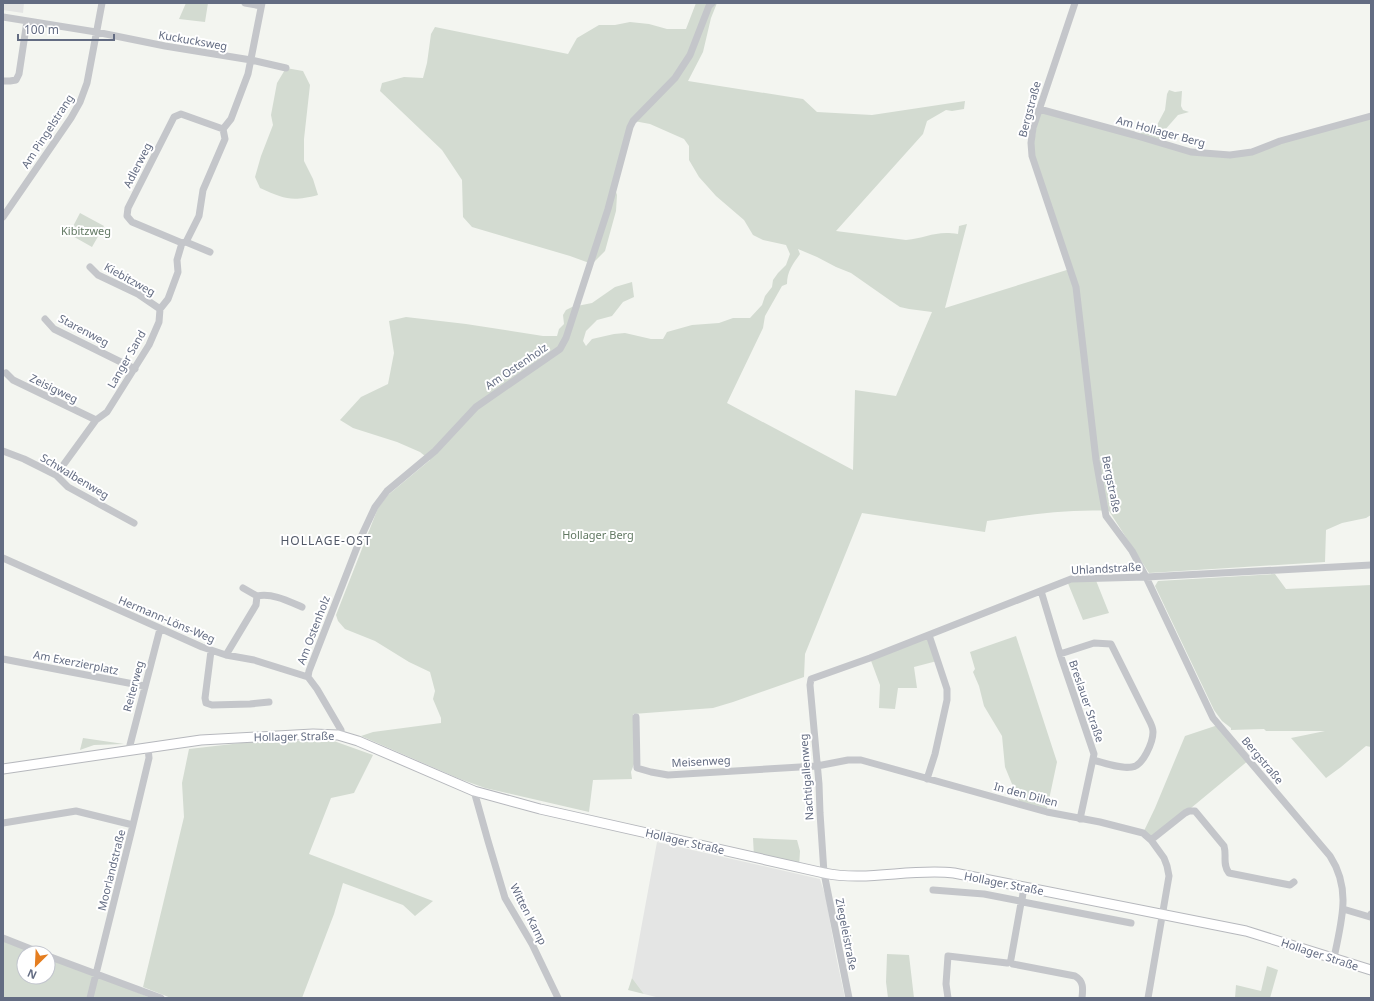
<svg xmlns="http://www.w3.org/2000/svg" width="1374" height="1001" font-family="'Noto Sans',sans-serif">
	<style>
		.built { fill: #e4e5e4 }
		.green { fill: #d3dbd1; fill-rule: evenodd }
		.lines { fill: none; stroke-linecap: round; stroke-linejoin: round }
		.major-casing { stroke: #b6b8bd; stroke-width: 11 }
		.minor { stroke: #c4c6ca; stroke-width: 7 }
		.major { stroke: #fff; stroke-width: 9 }
		.labels { text-anchor: middle; dominant-baseline: central; stroke-width: 4; stroke-linejoin: round; paint-order: stroke }
		.street-label { font-size: 11px; fill: #636c82; stroke: #fff }
		.park-label { font-size: 11px; fill: #627963; stroke: #fff }
		.neighbourhood-label { font-size: 12px; letter-spacing: 1px; fill: #515867; stroke: #fff }
	</style>
	<rect width="100%" height="100%" fill="#f3f5f0"/>
	<!-- built -->
	<path class="built" d="M3 3H24L23 13 3 10Z
		M657 842 820 879 826 898 836 956 845 998H660L644 994 632 978Z"/>
	<!-- green -->
	<path class="green" d="M186 3H208L205 22 179 19Z
		M696 3H717L711 18 703 52 688 81 803 99 817 112 872 115 965 101 964 109 952 111 946 110 927 121 923 134 836 231 906 240C926 238 936 230 958 234L959 226 967 224 945 308 1070 269 1032 156 1039 109 1138 136 1146 128 1157 125 1165 110 1167 94 1169 90 1175 92 1182 91 1181 106 1183 110 1189 112 1178 115 1164 131 1159 142 1191 152 1230 155 1371 115V515L1366 518 1342 523 1326 530 1325 562 1149 573 1109 511C1068 509 1027 515 987 521L985 532 862 513 805 654 804 677 733 702 713 708 633 714 634 764 631 772 632 779 593 780 589 812 485 788 460 779 361 736 373 732 441 723V718L433 699 435 691 430 672 409 662 375 641 345 629 338 621 336 615 378 508 388 495 430 460 420 452 397 442 353 428 340 420 361 397 388 384 394 353 389 321 406 317 466 324 543 336H557L559 329 564 324 563 315 566 310 572 307 592 303 615 287 632 282 634 297 623 302 612 316 597 320 586 331 583 341 586 346 592 339 614 334 625 333 651 339H663L667 332 692 325 719 323 733 318H750L762 305 765 296 772 287 773 280 778 273 786 265 790 254 786 245 763 240 753 235 744 220 716 196 699 177 689 160V146L684 139 650 124 634 121 614 185 617 195 616 211 605 251 592 264 570 256 472 227 463 217 462 180 442 150 380 91 382 83 404 77 423 78 427 63 431 34 435 27 568 54 577 38 599 25H615L630 22 649 24 667 29H686ZM798 249 817 257 836 267 851 273 891 301 900 307 909 309 932 312 896 396 855 390 853 470 727 403 763 328 765 316 782 286 787 284C787 271 793 264 800 254Z
		M286 68 303 71 310 85 304 139V161L313 179 318 195C291 202 285 199 260 188L255 177 261 156 273 125 271 115 277 83Z
		M80 213 104 226 92 247 69 234Z
		M1275 574 1286 589 1371 585V747L1366 746 1341 767 1326 778 1291 738 1325 731H1266L1264 729 1231 730V728L1222 721 1214 710 1155 586 1158 581Z
		M1095 578 1109 613 1083 620 1067 581Z
		M929 635 937 661 914 667 917 688H898L895 709 879 708 880 685 870 658Z
		M1016 636 1057 762 1047 809 1024 804 1019 801 1005 767 1002 736 984 706 979 686 973 672 975 669 970 652Z
		M1218 725 1249 760 1185 813 1151 840 1143 833 1155 808 1185 736Z
		M83 738 124 744 94 745 80 750Z
		M331 740 373 755 354 793 331 798 309 854 433 901 415 916 403 905 343 883 334 914 302 998H171L143 987 184 817 182 783 189 749 250 742Z
		M753 838 797 840 800 851 799 868 754 857Z
		M3 938 41 953H24V977H48V956L151 998H3Z
		M887 954 909 955 914 998H888L886 982Z
		M1267 966 1278 970 1270 998H1235L1236 985 1261 991Z
		M632 978 644 994 628 990Z"/>
	<g class="lines">
		<defs>
			<path id="major" d="M3 769 201 740 313 734 338 735 358 741 474 791 540 809 824 873C867 882 910 868 954 873L1246 931 1371 970"/>
		</defs>
		<!-- major casing -->
		<use href="#major" class="major-casing"/>
		<!-- minor -->
		<path class="minor" d="M245 3 261 6
			M1075 3 1033 128 1031 143 1032 156 1076 287 1096 460 1106 516 1132 551 1146 577 1213 718 1330 856C1352 890 1341 922 1334 958
			M3 17 96 32 165 46 251 60 286 68
			M3 81H10L16 80 19 74 27 21
			M1039 109 1134 135 1191 152 1230 155 1252 152 1280 141 1371 116
			M3 217 71 118 80 102 87 83 102 3
			M186 242 210 252
			M182 243 132 222 127 216 128 208 174 117 181 114 223 129
			M90 267 98 275 138 294 160 309
			M45 319 54 329 135 369
			M6 373 13 380 96 420
			M3 451 24 459 56 475 68 487 134 523
			M56 475 96 420 107 412 149 345 159 322 160 309 168 299 178 272 177 260 182 243 186 242 199 216 203 190 225 139 223 129 231 119 248 74 262 3
			M3 558 202 647 226 655 254 660 308 677 317 689 341 730 342 736
			M1041 591 1060 654 1094 754 1080 819
			M257 596C273 593 288 601 302 607
			M211 651 205 698 206 703 212 705 250 704 269 702
			M1060 654 1094 643 1111 644 1148 718C1150 722 1153 727 1153 732 1153 742 1143 766 1132 767 1120 769 1105 763 1093 760
			M226 655 256 605 257 596 243 588
			M3 659 144 686
			M308 677 309 671 361 537 375 507 387 491 435 451 476 407 560 349 566 338 608 209 630 127 633 121 675 78 690 55 709 6 712 3
			M636 717 637 768 651 772 668 775 817 766 848 760H861L1047 812 1100 822 1143 833 1151 840 1164 858 1167 866 1169 876 1148 998
			M130 750V745L160 629
			M927 779 935 754 947 700V689L929 635
			M474 791 488 841 505 898 532 944 558 998
			M3 823 76 811 133 825
			M1151 840 1185 813 1189 811H1195L1224 846C1227 856 1222 864 1229 873L1290 885 1294 882
			M933 890 984 894 1020 901
			M1022 900 1024 886
			M1023 902 1131 923
			M1343 909 1370 917 1371 914
			M3 938 41 953
			M48 956 161 998
			M1011 959 1021 903
			M1013 964 1075 976C1084 981 1083 989 1082 998
			M90 998 133 825 149 758 148 748
			M849 998 824 873 820 813 819 784 810 685 811 679 870 658 1071 579 1146 577 1371 565
			M948 998 946 984 948 956 1007 963"/>
		<!-- major -->
		<use href="#major" class="major"/>
	</g>
	<g class="labels">
		<!-- street labels -->
		<g class="street-label">
			<text transform="translate(193 40) rotate(10)">Kuckucksweg</text>
			<text transform="translate(1029 109) rotate(-75)">Bergstraße</text>
			<text transform="translate(47 131) rotate(-57)">Am Pingelstrang</text>
			<text transform="translate(1161 131) rotate(15)">Am Hollager Berg</text>
			<text transform="translate(137 165) rotate(-63)">Adlerweg</text>
			<text transform="translate(130 279) rotate(29)">Kiebitzweg</text>
			<text transform="translate(84 330) rotate(28)">Starenweg</text>
			<text transform="translate(126 359) rotate(-60)">Langer Sand</text>
			<text transform="translate(516 366) rotate(-34)">Am Ostenholz</text>
			<text transform="translate(54 388) rotate(26)">Zeisigweg</text>
			<text transform="translate(75 476) rotate(31)">Schwalbenweg</text>
			<text transform="translate(1112 484) rotate(79)">Bergstraße</text>
			<text transform="translate(1106 568) rotate(-3)">Uhlandstraße</text>
			<text transform="translate(167 619) rotate(23)">Hermann-Löns-Weg</text>
			<text transform="translate(313 630) rotate(-69)">Am Ostenholz</text>
			<text transform="translate(76 662) rotate(11)">Am Exerzierplatz</text>
			<text transform="translate(133 686) rotate(-75)">Reiterweg</text>
			<text transform="translate(1087 701) rotate(71)">Breslauer Straße</text>
			<text transform="translate(294 736) rotate(-1)">Hollager Straße</text>
			<text transform="translate(1263 760) rotate(50)">Bergstraße</text>
			<text transform="translate(701 761) rotate(-3)">Meisenweg</text>
			<text transform="translate(806 777) rotate(-94)">Nachtigallenweg</text>
			<text transform="translate(1026 794) rotate(15)">In den Dillen</text>
			<text transform="translate(685 841) rotate(13)">Hollager Straße</text>
			<text transform="translate(111 870) rotate(-76)">Moorlandstraße</text>
			<text transform="translate(1004 883) rotate(11)">Hollager Straße</text>
			<text transform="translate(529 914) rotate(63)">Witten Kamp</text>
			<text transform="translate(847 934) rotate(79)">Ziegeleistraße</text>
			<text transform="translate(1320 954) rotate(18)">Hollager Straße</text>
		</g>
		<!-- park labels -->
		<g class="park-label">
			<text x="86" y="230">Kibitzweg</text>
			<text x="598" y="534">Hollager Berg</text>
		</g>
		<!-- neighbourhood labels -->
		<g class="neighbourhood-label">
			<text x="326" y="540">HOLLAGE-OST</text>
		</g>
	</g>
	<!-- border -->
	<rect width="1374" height="1001" fill="none" stroke="#636c82" stroke-width="8"/>
	<!-- north arrow -->
	<g transform="translate(36 965) rotate(204)"><circle r="19" fill="#ffffff" stroke="#c1c4cd"/>
	<path d="M0-3L7 15L0 10L-7 15Z" fill="#e57e20"/>
	<text y="-6" font-size="11" font-weight="bold" text-anchor="middle" fill="#636c82">N</text>
	</g>
	<!-- scale -->
	<path d="M18 34v6h96v-6" fill="none" stroke="#636c82" stroke-width="2"/>
	<text x="24" y="34" font-size="12" fill="#636c82" stroke="#ffffff" stroke-width="3" paint-order="stroke">100 m</text>
</svg>
